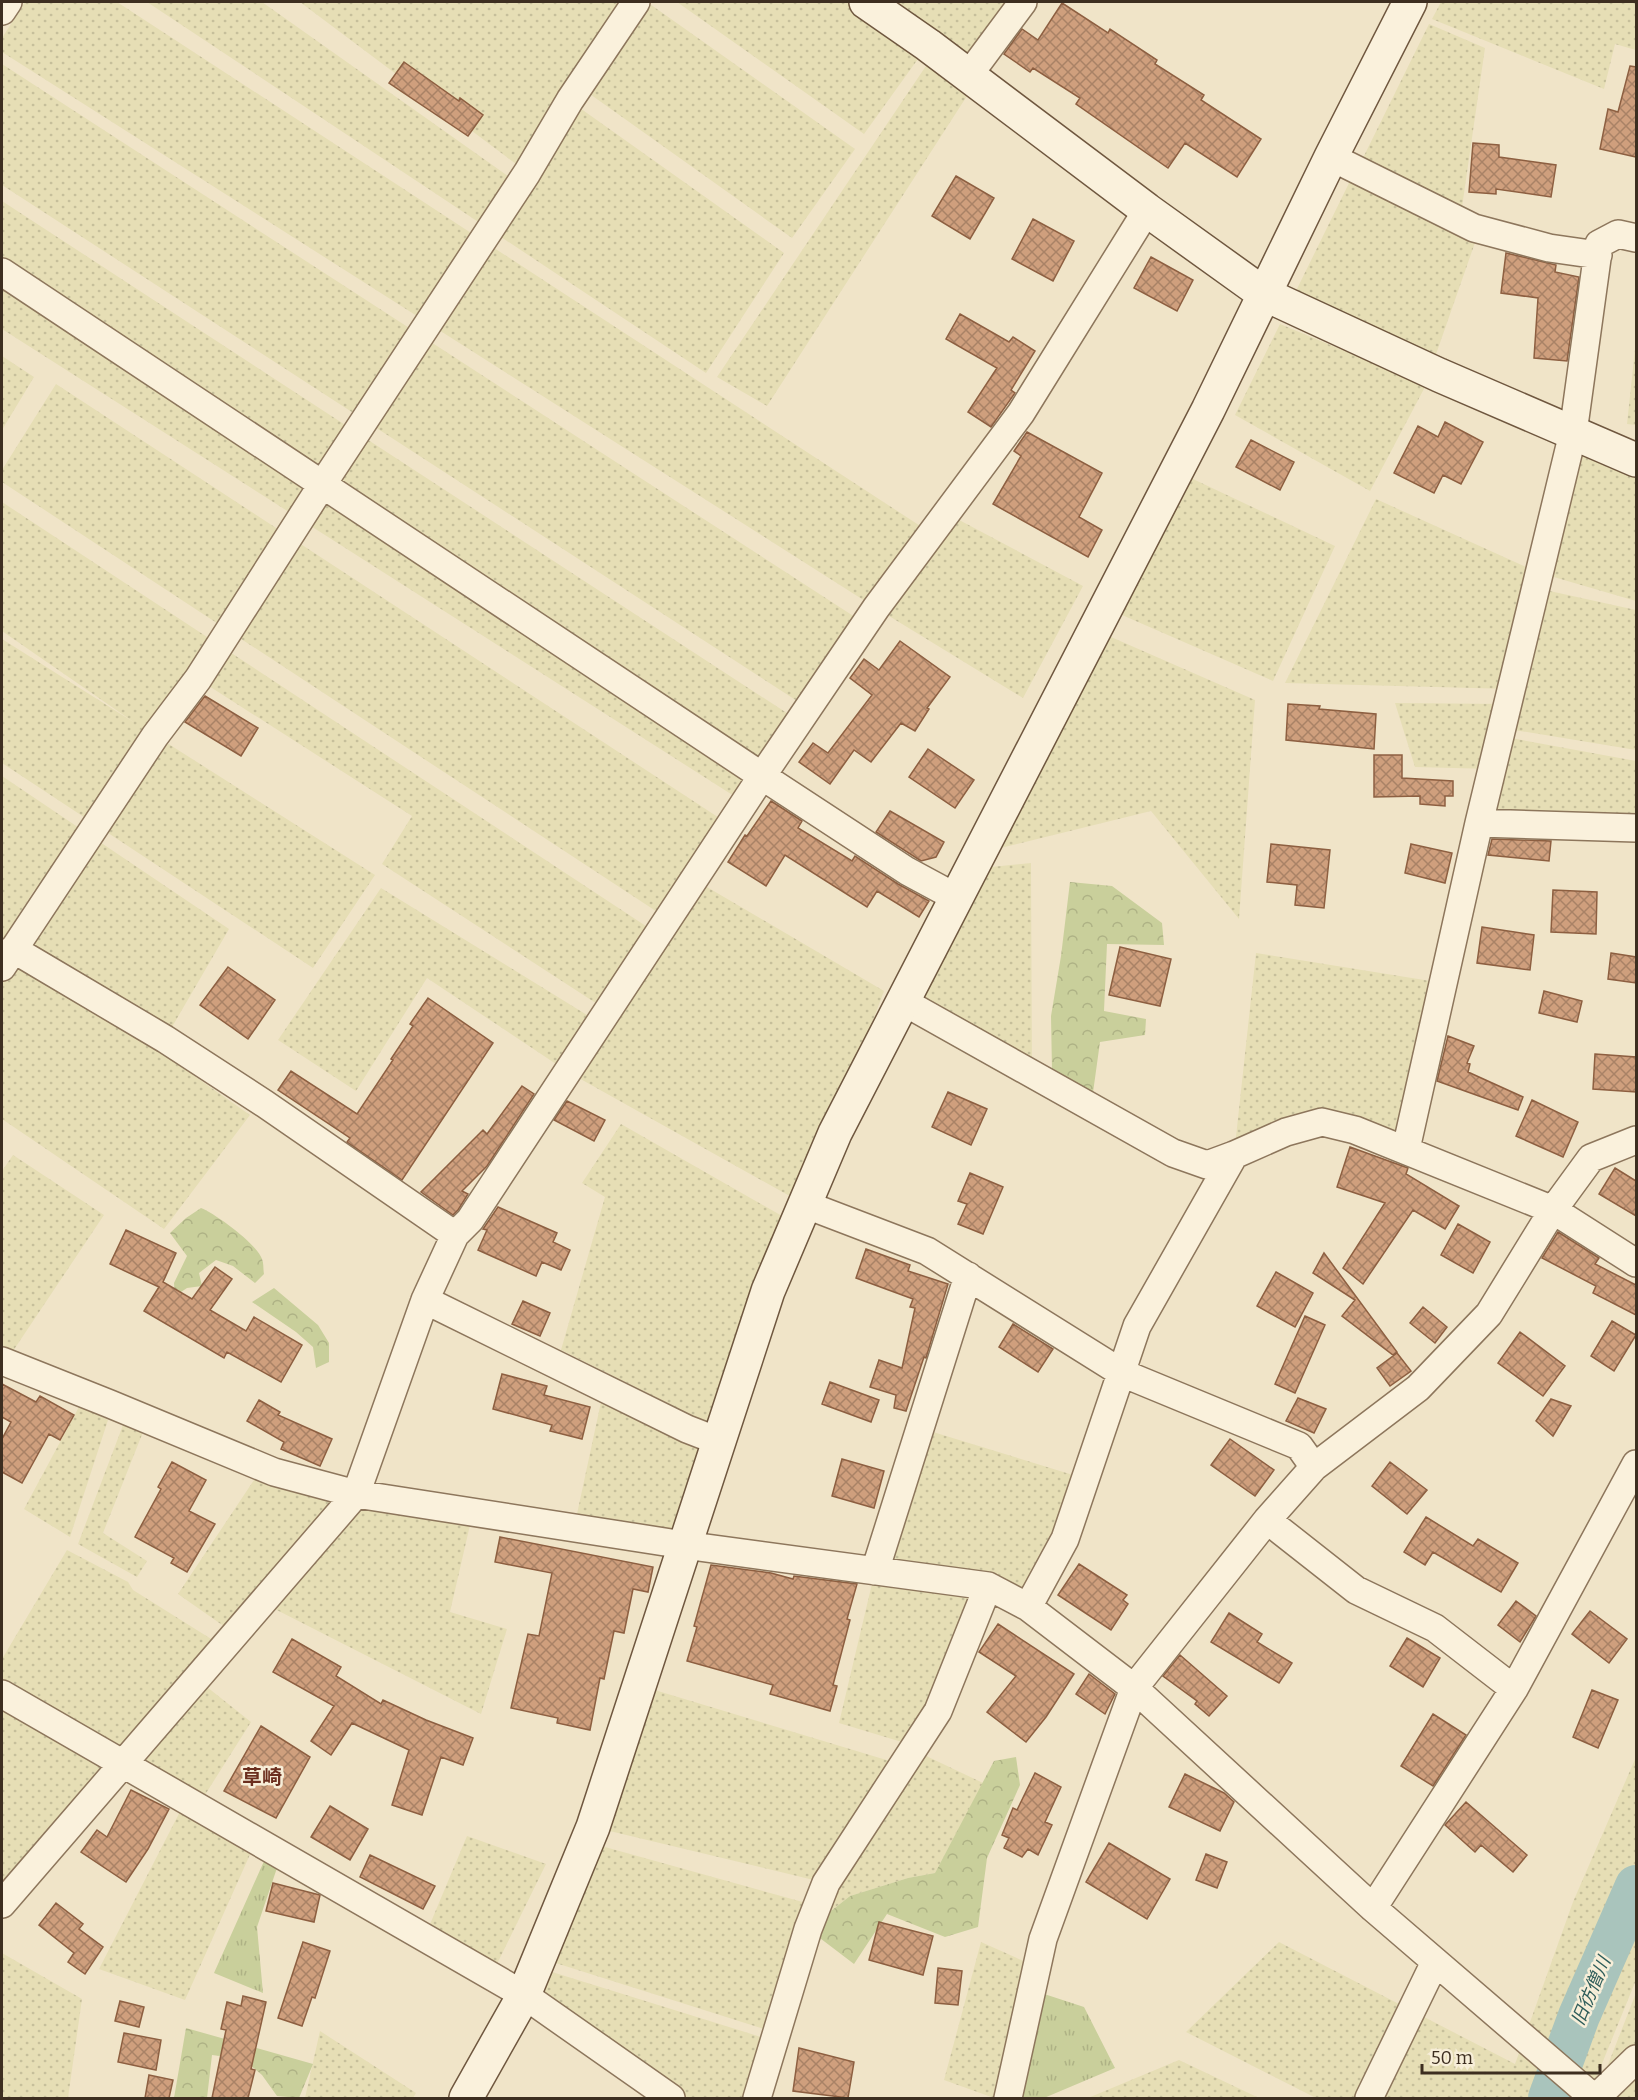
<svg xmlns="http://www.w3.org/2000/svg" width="1638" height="2100" font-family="Bitter,'Noto Sans JP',serif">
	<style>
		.farmland { fill: url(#farmland-dots) }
		.grass { fill: url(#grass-tufts) }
		.forest { fill: url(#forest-crowns) }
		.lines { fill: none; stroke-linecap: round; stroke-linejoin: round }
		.river { stroke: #a9c4bc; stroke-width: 42 }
		.building { fill: url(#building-cross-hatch); stroke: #8d5f41; stroke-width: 1.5 }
		.street-casing { stroke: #8d765c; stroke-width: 30 }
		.secondary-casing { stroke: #6f573f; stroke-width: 36 }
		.street { stroke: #faf1dc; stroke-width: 27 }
		.secondary { stroke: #faf1dc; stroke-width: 33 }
		.labels { text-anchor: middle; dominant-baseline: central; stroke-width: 5; stroke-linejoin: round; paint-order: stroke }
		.water-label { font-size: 18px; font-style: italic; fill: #2f5d5a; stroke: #f7eed8 }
		.quarter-label { font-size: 20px; font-weight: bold; fill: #6b2e1e; stroke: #f7eed8 }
	</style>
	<defs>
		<pattern id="farmland-dots" width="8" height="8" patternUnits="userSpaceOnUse" patternTransform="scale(1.5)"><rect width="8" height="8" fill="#e6deb5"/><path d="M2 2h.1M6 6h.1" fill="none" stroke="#c6bf9b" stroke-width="1.8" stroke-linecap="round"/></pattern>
		<pattern id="grass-tufts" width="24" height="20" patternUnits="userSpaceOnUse" patternTransform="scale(1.5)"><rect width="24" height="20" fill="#c9cf9b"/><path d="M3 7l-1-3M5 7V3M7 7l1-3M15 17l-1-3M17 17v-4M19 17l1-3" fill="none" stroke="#aeb285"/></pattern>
		<pattern id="forest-crowns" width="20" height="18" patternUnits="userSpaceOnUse" patternTransform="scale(1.5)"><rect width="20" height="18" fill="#c9cf9b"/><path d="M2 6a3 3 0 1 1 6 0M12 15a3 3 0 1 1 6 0" fill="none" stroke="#aeb285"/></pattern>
		<pattern id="building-cross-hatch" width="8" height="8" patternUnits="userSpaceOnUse" patternTransform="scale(1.5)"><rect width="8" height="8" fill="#cf9f7d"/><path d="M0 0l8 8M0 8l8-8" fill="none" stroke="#a98266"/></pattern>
	</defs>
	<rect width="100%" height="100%" fill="#f0e4c8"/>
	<!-- farmland -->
	<path class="farmland" d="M25 2H117L931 533 946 513 1083 586 1023 698 876 608 2 52V38Z
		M147 2H262L512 179 520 167 300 2H647L855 149 792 238 580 87 570 101 784 253 706 373Z
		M677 2H866L928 45 864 134Z
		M884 2H1010L976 82 767 406 717 377 936 51Z
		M1441 2H1636V50L1615 44 1604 89 1432 19Z
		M1429 24 1485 48 1461 214 1361 162Z
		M2 64 858 619 808 708 2 185Z
		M1353 175 1478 234 1434 360 1293 297Z
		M2 201 799 721 745 803 2 329Z
		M1280 324 1426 385 1370 491 1235 415Z
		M1636 340V425L1627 424Z
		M2 356 34 377 2 430Z
		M56 384 730 825 695 880 884 991 804 1204 568 1072 427 978 356 1091 278 1040 381 888 600 1023 608 1011 382 864 412 816 198 679 156 736 375 875 313 968 2 763V639L135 723 2 631V502L658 934 668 919 2 482V470Z
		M1573 433 1636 460V601L1540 573 1536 588 1636 610V750L1502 728 1500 736 1636 761V829L1477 830 1492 769 1415 767 1395 703 1507 704 1511 689 1285 683 1376 499 1539 573Z
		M1176 471 1335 546 1273 681 1106 608Z
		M1095 630 1255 700 1239 919 1151 811 980 853Z
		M2 776 229 929 165 1039 22 955 250 1115 164 1229 2 1119V962L45 900 35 889 2 941Z
		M1031 863 1032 1074 904 1002 972 869Z
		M1256 953 1443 983 1406 1149 1322 1122 1234 1155Z
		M621 1124 796 1224 722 1430 561 1350 605 1197 582 1183Z
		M13 1155 104 1215 11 1354 2 1349V1171Z
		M604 1388 718 1441 684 1545 574 1528Z
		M80 1405 108 1420 70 1537 24 1509Z
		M123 1425 143 1432 103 1533 147 1561 137 1577 78 1544Z
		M920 1428 1086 1479 1035 1596 988 1586 915 1746 839 1723 875 1571Z
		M262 1468 473 1512 450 1612 507 1629 481 1714 263 1603 235 1634 178 1594Z
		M67 1550 128 1582 133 1590 224 1647 122 1756 2 1679V1659Z
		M638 1685 903 1765 922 1754 983 1783 935 1873 908 1878 850 1896 815 1923 826 1883 593 1827Z
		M207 1687 251 1722 203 1798 140 1762Z
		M2 1707 117 1771 2 1904Z
		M1636 1757V1980L1588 2098H1316L1186 2032 1279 1942 1515 2064 1573 1902Z
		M186 1800 256 1841 185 2000 99 1969Z
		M467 1836 546 1864 495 1968 428 1929Z
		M587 1842 817 1906 777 2033 540 1958Z
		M981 1942 1037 1967 1008 2098H994L944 2080Z
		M2 1953 82 1999 68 2098H2Z
		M536 1967 774 2041 757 2098H671L524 1995Z
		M1636 1993V2047L1602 2080Z
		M320 2031 416 2093 413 2098H305Z
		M1179 2060 1259 2098H1088Z
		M1636 2072V2098H1608Z"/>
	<!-- grass -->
	<path class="grass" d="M265 1859 278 1865 257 1927 263 1993 214 1973Z
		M1032 1990 1084 2007 1115 2068 1044 2098H1008Z"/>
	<!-- forest -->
	<path class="forest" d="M1070 882 1112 886 1162 923 1164 945 1107 944 1104 1011 1146 1019 1145 1035 1100 1042 1091 1107 1052 1071 1051 1016 1061 956Z
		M201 1208C216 1214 257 1244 262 1259 264 1264 263 1269 264 1274L255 1283 233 1266 216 1260 199 1273 202 1286 187 1288 175 1296 174 1283 187 1256 170 1233 186 1218Z
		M274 1288 318 1325 329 1343V1362L316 1368 313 1347 296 1332 252 1302Z
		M1016 1757 1020 1785 987 1858 978 1927 945 1937 887 1914 854 1964 808 1929 850 1896 908 1878 935 1873 994 1761Z
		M186 2028 313 2064 299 2098 277 2096 262 2075 243 2059 212 2055 207 2098H174Z"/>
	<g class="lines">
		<!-- river -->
		<path class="river" d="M1549 2098 1579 2016 1636 1886"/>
	</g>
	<!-- building -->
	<path class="building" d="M1062 3 1108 33 1110 29 1157 60 1155 64 1204 95 1201 100 1261 139 1237 177 1185 143 1168 168 1076 104 1080 98 1033 68 1030 72 1004 54 1022 29 1038 40Z
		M404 62 459 101 460 98 483 115 468 136 389 83Z
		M1630 66 1636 67V157L1600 149 1608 109 1618 112Z
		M1473 143 1499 145V157L1556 165 1551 197 1496 189V194L1469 192Z
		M956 176 994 198 970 239 932 216Z
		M1033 219 1074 241 1053 281 1012 259Z
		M1506 253 1556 265 1555 272 1579 277 1567 361 1534 358 1538 298 1501 293Z
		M1151 257 1193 280 1177 311 1134 288Z
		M960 314 1009 342 1013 337 1035 351 1011 390 1015 393 991 427 968 412 997 368 946 339Z
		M1445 422 1483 442 1461 484 1443 475 1434 493 1394 473 1418 426 1438 437Z
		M1027 432 1102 473 1079 517 1102 530 1088 557 993 504 1021 456 1014 451Z
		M1251 440 1294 462 1280 490 1236 467Z
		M900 641 950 677 927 708 929 709 915 731 901 723 871 762 854 750 830 784 799 762 813 743 828 753 872 695 850 678 864 659 879 670Z
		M205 696 258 728 241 756 185 722Z
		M1288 704 1320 706 1319 709 1376 714 1374 749 1286 740Z
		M928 749 974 780 955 808 909 777Z
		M1374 755H1402V778L1453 781V796H1445V806L1420 804V796L1374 797Z
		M771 801 802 821 798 828 852 861 855 856 898 884 929 901 919 917 877 891 867 907 785 855 766 886 728 862 745 835 747 836Z
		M890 811 944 842 936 857 921 861 876 832Z
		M1492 839 1551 841 1549 861 1488 855Z
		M1271 844 1330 850 1324 908 1295 905 1297 885 1267 882Z
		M1411 844 1452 853 1445 883 1405 873Z
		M1553 890 1597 892 1596 934 1551 932Z
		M1482 927 1534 935 1530 970 1477 963Z
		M1120 947 1171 959 1160 1006 1109 995Z
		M1611 953 1636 957V983L1608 979Z
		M228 967 275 1000 248 1039 200 1005Z
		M1544 991 1582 1001 1577 1022 1539 1013Z
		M428 998 493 1043 402 1180 347 1142 350 1138 278 1090 291 1071 357 1114 393 1060 391 1059 413 1026 410 1024Z
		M1448 1036 1474 1046 1467 1063 1470 1064 1468 1072 1523 1097 1518 1110 1437 1081Z
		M1595 1054 1636 1057V1092L1593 1089Z
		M522 1086 534 1094 487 1166 462 1191 468 1194 458 1210 453 1215 421 1192 483 1130 487 1134Z
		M948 1092 987 1109 971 1145 932 1127Z
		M1532 1100 1578 1122 1563 1157 1516 1136Z
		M567 1101 605 1120 594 1141 554 1120Z
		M1350 1147 1408 1168 1406 1174 1459 1206 1445 1229 1413 1210 1363 1284 1343 1268 1385 1203 1337 1187Z
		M1615 1168 1636 1181V1216L1599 1194Z
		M970 1173 1003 1187 983 1234 958 1224 967 1204 958 1201Z
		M498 1207 557 1233 553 1242 570 1250 561 1270 542 1262 536 1276 478 1250 487 1230 483 1229Z
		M1458 1224 1490 1242 1473 1273 1441 1255Z
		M126 1230 176 1253 163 1282 192 1299 215 1267 232 1279 210 1310 246 1331 254 1317 302 1345 281 1382 227 1352 224 1358 144 1311 159 1287 110 1264Z
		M1558 1232 1599 1258 1595 1264 1636 1285V1315L1593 1293 1596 1286 1542 1258Z
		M866 1249 910 1265 908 1271 948 1284 926 1358 924 1357 906 1411 894 1408 896 1395 870 1387 879 1360 902 1368 915 1308 910 1307 913 1299 856 1278Z
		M1324 1253 1397 1352 1393 1355 1342 1316 1355 1300 1313 1273Z
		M1276 1272 1313 1293 1295 1327 1257 1306Z
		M523 1301 550 1313 540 1336 512 1324Z
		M1423 1307 1447 1327 1435 1343 1410 1323Z
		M1305 1316 1325 1325 1295 1393 1275 1384Z
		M1612 1321 1636 1335 1614 1371 1591 1356Z
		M1013 1324 1053 1349 1038 1372 999 1347Z
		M1520 1332 1565 1366 1543 1396 1498 1363Z
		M1397 1353 1411 1371 1390 1386 1377 1368Z
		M502 1374 547 1386 544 1395 590 1407 582 1439 550 1431 552 1425 493 1409Z
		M830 1382 879 1400 871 1422 822 1404Z
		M2 1384 36 1402 40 1396 74 1415 60 1440 49 1434 22 1483 2 1472V1439L11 1422 2 1417Z
		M1298 1398 1326 1409 1314 1433 1286 1421Z
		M1551 1399 1571 1406 1553 1436 1536 1421Z
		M259 1400 280 1412 278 1415 332 1439 320 1466 281 1449 284 1442 247 1421Z
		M1230 1439 1274 1470 1255 1496 1211 1465Z
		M842 1459 884 1471 874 1508 832 1496Z
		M172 1462 206 1480 189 1511 215 1524 187 1572 171 1563 174 1558 135 1537 161 1489 158 1487Z
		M1390 1462 1427 1490 1407 1514 1372 1486Z
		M1426 1517 1473 1546 1478 1539 1518 1563 1501 1592 1433 1552 1425 1565 1404 1552Z
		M500 1537 653 1567 648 1592 633 1589 624 1633 614 1631 604 1679 600 1678 590 1730 557 1723 558 1718 511 1708 528 1634 539 1636 552 1573 495 1562Z
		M1079 1564 1127 1595 1123 1600 1128 1604 1111 1630 1058 1595Z
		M711 1565 771 1573 793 1579 794 1576 857 1584 847 1619 850 1620 833 1685 837 1686 830 1711 770 1694 773 1685 687 1661 697 1627 694 1626Z
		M1516 1601 1536 1616 1520 1642 1498 1625Z
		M1590 1611 1627 1639 1609 1663 1572 1634Z
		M1229 1613 1262 1634 1257 1642 1292 1663 1279 1683 1211 1642Z
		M998 1624 1074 1674 1046 1717 1026 1742 987 1712 1016 1676 979 1652Z
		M1407 1638 1440 1658 1423 1687 1390 1666Z
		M292 1639 341 1667 336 1676 381 1704 383 1700 426 1720 473 1738 463 1765 441 1757 422 1815 392 1805 409 1750 352 1723 331 1755 311 1741 334 1706 273 1672Z
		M1180 1655 1227 1696 1209 1716 1195 1704 1197 1701 1163 1676Z
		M1089 1674 1115 1694 1105 1714 1076 1694Z
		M1592 1690 1618 1700 1598 1748 1573 1737Z
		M1433 1714 1466 1735 1433 1786 1401 1766Z
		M261 1726 310 1757 276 1818 224 1791Z
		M1035 1773 1061 1787 1045 1822 1052 1825 1038 1855 1028 1849 1022 1857 1004 1848 1009 1838 1002 1835 1013 1808 1017 1810Z
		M1185 1774 1224 1793 1234 1802 1220 1831 1169 1807Z
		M131 1790 169 1809 148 1849 126 1882 81 1852 97 1830 107 1837Z
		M1466 1802 1527 1855 1513 1872 1481 1845 1475 1852 1445 1825Z
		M330 1806 368 1829 350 1860 311 1837Z
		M1109 1843 1170 1879 1147 1919 1086 1882Z
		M1206 1854 1227 1862 1217 1888 1196 1880Z
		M370 1855 435 1886 423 1909 360 1877Z
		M273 1883 320 1895 314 1922 266 1911Z
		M56 1903 83 1924 79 1929 103 1947 85 1974 68 1962 74 1953 39 1925Z
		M879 1922 933 1936 923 1975 869 1960Z
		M303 1942 330 1951 315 1998 312 1997 302 2026 278 2018Z
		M938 1968 962 1971 958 2005 935 2003Z
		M243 1996 266 2002 251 2069 255 2070 248 2098H212L226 2030 221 2029 227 2002 241 2006Z
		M120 2001 144 2007 139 2027 115 2021Z
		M124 2033 161 2040 156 2070 118 2062Z
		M799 2048 854 2062 848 2098 793 2091Z
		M149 2075 173 2080 169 2098H145Z"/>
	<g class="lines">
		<defs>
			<path id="street" d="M2 11 8 2
				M968 76 1023 2
				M1331 157 1474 228 1549 248 1598 255
				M2 272 762 776 907 871 957 898
				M1479 823 1636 828
				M13 949 165 1039 265 1104 455 1235
				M2 967 155 736 198 679 322 485 527 173 570 100 636 2
				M904 1002 1173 1153 1207 1165 1234 1155 1286 1132 1322 1122 1355 1130 1553 1210 1636 1263
				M1406 1149 1479 823 1573 433 1599 244 1618 234 1636 238
				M804 1204 927 1251 1122 1373 1299 1446 1314 1467
				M425 1300 687 1429 718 1441
				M2 1361 110 1404 274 1472 356 1494 684 1545 988 1586 1028 1607 1134 1688 1373 1908 1594 2098
				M1267 1520 1356 1590 1435 1628 1514 1689
				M875 1571 968 1276
				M1028 1607 1065 1539 1137 1326 1234 1155
				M2 1694 524 1995 671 2098
				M2 1904 356 1494 425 1300 455 1235 470 1220 762 776 876 608 1021 413 1147 210
				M1373 1908 1514 1689 1636 1464
				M757 2098 808 1929 826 1883 938 1711 988 1586
				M1008 2098 1043 1939 1134 1688 1267 1520 1314 1467 1418 1388 1489 1314 1553 1210 1591 1158 1636 1140
				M1369 2098 1435 1962
				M1596 2098 1636 2059"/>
			<path id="secondary" d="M866 2 928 45 1147 210 1264 294 1439 375 1636 460
				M466 2098 524 1995 593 1827 768 1291 835 1133 1208 410 1331 157 1410 2"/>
		</defs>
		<!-- street casing -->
		<use href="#street" class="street-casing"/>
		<!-- secondary casing -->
		<use href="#secondary" class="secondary-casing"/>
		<!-- street -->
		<use href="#street" class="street"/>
		<!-- secondary -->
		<use href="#secondary" class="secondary"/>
	</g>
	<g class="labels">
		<!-- water labels -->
		<g class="water-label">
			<text transform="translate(1591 1991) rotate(-67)">旧彷僧川</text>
		</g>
		<!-- quarter labels -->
		<g class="quarter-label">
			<text x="262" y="1777">草崎</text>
		</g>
	</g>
	<!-- border -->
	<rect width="1638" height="2100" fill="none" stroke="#3d2e20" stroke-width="6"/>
	<!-- scale -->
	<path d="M1422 2064v9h178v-9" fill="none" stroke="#3d2e20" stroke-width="3"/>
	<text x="1431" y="2064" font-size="18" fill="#3d2e20" stroke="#f7eed8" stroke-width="4.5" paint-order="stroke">50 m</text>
</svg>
